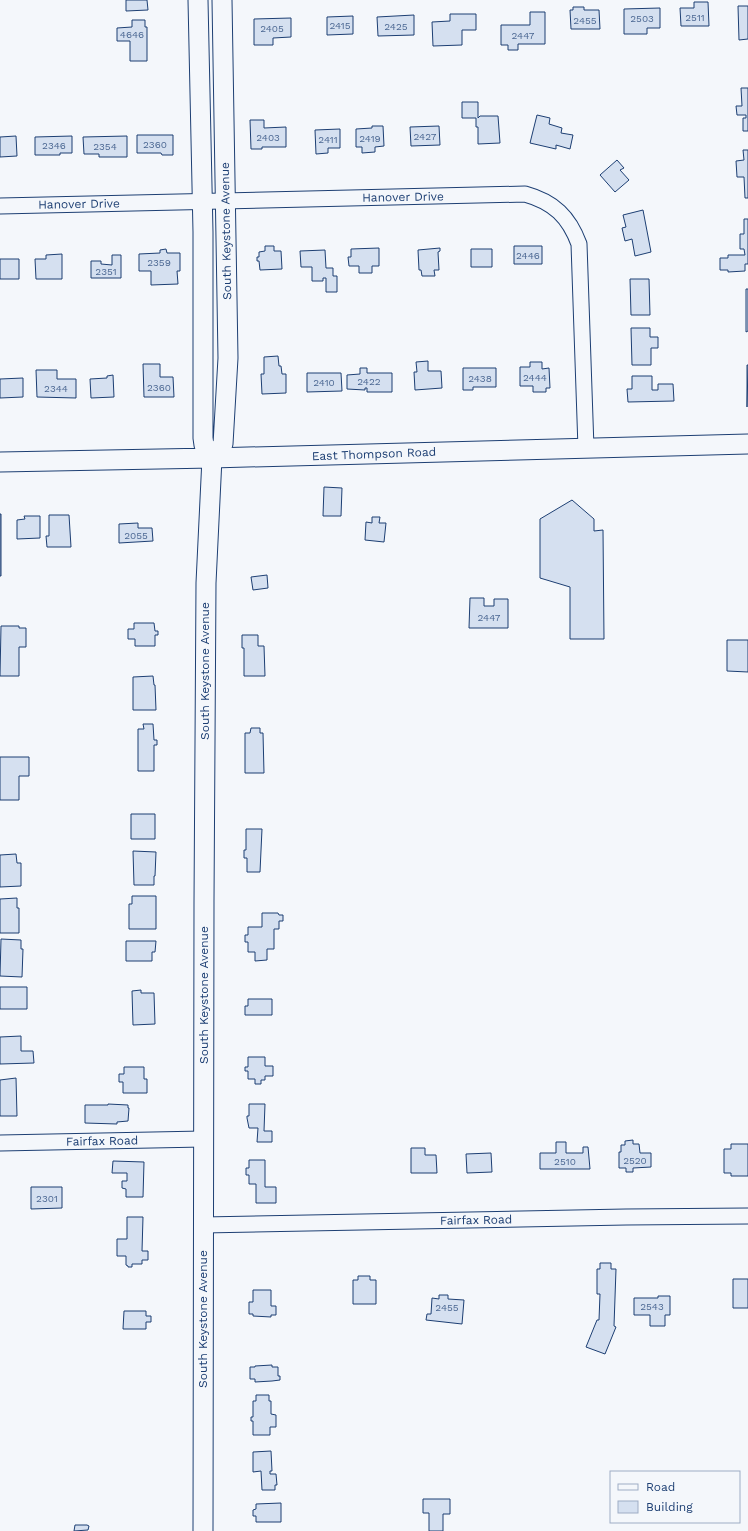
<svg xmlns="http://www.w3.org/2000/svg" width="748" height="1531" font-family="'Work Sans',sans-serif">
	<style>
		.building { fill: #d5e0f0; stroke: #1d3f73 }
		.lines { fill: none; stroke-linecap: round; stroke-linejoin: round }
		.minor-casing { stroke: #1d3f73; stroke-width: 17 }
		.major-casing { stroke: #1d3f73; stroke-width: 21 }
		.minor { stroke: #f4f7fb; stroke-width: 15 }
		.major { stroke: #f4f7fb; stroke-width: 19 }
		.labels { text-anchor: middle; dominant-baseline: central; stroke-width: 3; stroke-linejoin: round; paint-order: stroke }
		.number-label { font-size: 10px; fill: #4b6792 }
		.street-label { font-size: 12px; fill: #1d3f73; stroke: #f4f7fb }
	</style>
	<rect width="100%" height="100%" fill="#f4f7fb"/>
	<!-- building -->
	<path class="building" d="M126 0H147L148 10 126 11Z
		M694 2H708L709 26H681L680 8H694Z
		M738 6H748V39L739 40Z
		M573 7H584V10H599L600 29H571L570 10H573Z
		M660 8V28H647V34H624V9Z
		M530 12H545V44H518V50H508V45H501V25H530Z
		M450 14H476V30H462V45L433 46 432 22 450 21Z
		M414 15V35L378 36 377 17Z
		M353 16V34L327 35V17Z
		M291 18V37L273 38V45H254V19Z
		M132 20H145V27H147V61H130V41H117V28L132 27Z
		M741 88H748V131H743V118H746V115H737L736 106H742Z
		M462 102H478V118L480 116H498L500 143 478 144V127H476V118H462Z
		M537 115 550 118 549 124 562 128 561 133 573 135 570 149 556 145V149L530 143Z
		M250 120H264V128L286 127V147H262V149H251Z
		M372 126H383L384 146 375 147V152L362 153V147H356V129L372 128Z
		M439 126 440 145 411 146 410 127Z
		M340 129V148H328V153L316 154 315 130Z
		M137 135H173V155H162L161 153H137Z
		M16 136 17 156 0 157V137Z
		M72 136V153H60V155H35V137Z
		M127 136V157H99V154H84L83 137Z
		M743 150H748V198H745L744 177H737L736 161 744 160Z
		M617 160 624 168 620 170 629 180 615 192 600 175Z
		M643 210 651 252 635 256 632 239 625 241 622 228 626 227 623 215Z
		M744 219H748V264H745V271L728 272V270H720V258H728V255H745L744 249H740V234H744Z
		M265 246H274V251H281L282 269 260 270 259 261H257V257H259V252L265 251Z
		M514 246H542V264H514Z
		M379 248V266H372V273H359V266H349L348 257H351V249Z
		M440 248V251L438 252 439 270H434L435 276H422L421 270H419L418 250Z
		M166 249 167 253H180V271H177L178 284 151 285V271H139V254L160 253V250Z
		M471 249H492V267H471Z
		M325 250 326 268H333V276H337V292H326V278H323V281H312V267H301L300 251Z
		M62 254V279H36L35 259H46V255Z
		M112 255H121V278H91V261H101V264L112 265Z
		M0 259H19V279H0Z
		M630 279H649L650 315H631Z
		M746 289H748V331L746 332Z
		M631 328H650V337H658V348H651V365H632Z
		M278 356 279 366H281L282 374H286V393L262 394 261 374H264V357Z
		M428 361V371H441L442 388 415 390 414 372H417L416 362Z
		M530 362H542V369L549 368 550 388H546V392H533V386H520V367H530Z
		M143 364H160V377H173L174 397H144Z
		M747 365H748L747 407Z
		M360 368H367V373H392V392H367V388H365V390L347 389V375L360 374Z
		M463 368H496V387H473V390H463Z
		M36 370H57V379H76V398L37 397Z
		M307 373H341L342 391 307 392Z
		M113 375 114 397 91 398 90 379 107 378V376Z
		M632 376H652V390H658V384H673L674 401 628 402 627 389H632Z
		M23 378V397L0 398V379Z
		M324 487 342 488 341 516H323Z
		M572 500 594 519V531L603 530 604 639H570V587L540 578V519Z
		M0 514H1V576H0Z
		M49 515H69L71 547H47L46 536H49Z
		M24 516H40V538L17 539V520L25 519Z
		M372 517H380L379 523H386L384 542 365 540 366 522 372 523Z
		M138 523V528H152L153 541 119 543V524Z
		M267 575 268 588 253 590 251 577Z
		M470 598H484V606H494V599H508V628H469Z
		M134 623H154L155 631H158V635H155V646H135V639H128V629H134Z
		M1 626H19V628H26V647H19V676H0Z
		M242 635H258V646H264L265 676H244V648H242Z
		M727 640H748V672L727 671Z
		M153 676 154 685H155L156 710H133V677Z
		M143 724H153L154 740H157V745H154V771H138V729H144Z
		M251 728H260V733H263L264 773H245V733H250Z
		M0 757H29V776H19V800H0Z
		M131 814H155V839H131Z
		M246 829H262L260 872H247V858H244V850H246Z
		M133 851 156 852 155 876H154V885H134Z
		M16 854 17 863H21V886L0 887V855Z
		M132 896H156V929H129V904H132Z
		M17 898V908H19V933H0V899Z
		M262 913H278L279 915H283V921H279V929H274V949H267V960L255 961V952H248V942H245V935H248V927H262Z
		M1 939 21 940V949H23L22 977 0 976Z
		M126 941H156L155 952H152V961H126Z
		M0 987H27V1009H0Z
		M141 990V993H154L155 1024 133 1025 132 991Z
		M248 999H272V1015H245V1006H248Z
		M21 1036V1051H33L34 1063 0 1064V1037Z
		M248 1057H265V1066H273V1076H265V1080H261V1084H255V1079H248V1071H245V1067H248Z
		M124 1067H144V1079H147V1093H123V1082H119V1074H124Z
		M16 1078 17 1116H0V1080Z
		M108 1104 128 1105V1108H129L128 1121 117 1122V1124L85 1123V1105H108Z
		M249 1104H265L264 1131H272V1142H257L258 1128H249L247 1118V1116H249Z
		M633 1140V1144H639L640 1153H651V1167L633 1168V1172H626V1168H619V1152H621V1145H625V1141Z
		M556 1142H566V1153H583V1147H588L590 1169H540V1153H556Z
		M731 1144H748V1176H731V1173H724V1149H731Z
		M411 1148H425V1155H436L437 1173H411Z
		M491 1153 492 1172 467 1173 466 1154Z
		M249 1160H265V1187H276V1203H256V1184H249V1175H246V1168H249Z
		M113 1161 144 1162 143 1197H126V1189L122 1188V1181H127V1173H112Z
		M31 1187H62V1208L31 1209Z
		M127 1217H143L142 1251H148V1260H142V1264H132V1267H128V1266L126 1265V1256H117V1239H127Z
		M600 1263H611V1269H616L614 1326 616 1327 605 1354 586 1347 597 1320H599L600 1294H597V1269H600Z
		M358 1276H370V1280H376V1304H353V1280H358Z
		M733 1279H748V1308H733Z
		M253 1290H271V1306H276V1315H271V1317L253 1316V1314H249V1302H253Z
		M439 1295H448V1299L464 1300 462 1324 426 1320 427 1314H431L432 1298 439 1299Z
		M658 1296H670V1315H665V1326H650V1315H634V1298H658Z
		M124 1311H146V1316H151V1322H146V1329H123Z
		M272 1365V1367H278V1376H280V1380L272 1381 255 1382V1379H250V1367H255V1366Z
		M256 1395H269V1401H271V1414L276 1415V1427H270V1435H253V1421H251V1417H253V1401H256Z
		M271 1451 272 1471H270V1474H276L277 1485H275V1490H262L261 1471 253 1472V1452Z
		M423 1499H450V1514H443V1531H429V1513H423Z
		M281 1503V1522H256V1516H253V1510L256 1509V1504Z
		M75 1525H87L89 1526 88 1530 74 1531Z"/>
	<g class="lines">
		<defs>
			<path id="minor" d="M0 206 525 194C554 202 569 217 579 244L586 448
				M0 1143 203 1139
				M203 1225 626 1217 748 1216"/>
			<path id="major" d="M198 0 203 232V438L204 445 212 458 206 583 204 902 203 1531
				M212 458 223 444 228 358 222 0
				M0 462 212 458 748 444"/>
		</defs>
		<!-- minor casing -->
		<use href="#minor" class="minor-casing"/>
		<!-- major casing -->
		<use href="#major" class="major-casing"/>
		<!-- minor -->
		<use href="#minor" class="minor"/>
		<!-- major -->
		<use href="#major" class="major"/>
	</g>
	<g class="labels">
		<!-- number labels -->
		<g class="number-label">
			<text x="695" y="17">2511</text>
			<text x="642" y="18">2503</text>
			<text x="585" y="20">2455</text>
			<text x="340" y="25">2415</text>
			<text x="396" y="26">2425</text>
			<text x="272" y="28">2405</text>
			<text x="132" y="34">4646</text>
			<text x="523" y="35">2447</text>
			<text x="425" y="136">2427</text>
			<text x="268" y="137">2403</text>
			<text x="370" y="138">2419</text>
			<text x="328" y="139">2411</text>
			<text x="155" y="144">2360</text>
			<text x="54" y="145">2346</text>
			<text x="105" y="146">2354</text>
			<text x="528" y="255">2446</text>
			<text x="159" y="262">2359</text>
			<text x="106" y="271">2351</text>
			<text x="535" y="377">2444</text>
			<text x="480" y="378">2438</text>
			<text x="369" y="381">2422</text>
			<text x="324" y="382">2410</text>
			<text x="159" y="387">2360</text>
			<text x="56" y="388">2344</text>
			<text x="136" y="535">2055</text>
			<text x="489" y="617">2447</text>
			<text x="635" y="1160">2520</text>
			<text x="565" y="1161">2510</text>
			<text x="47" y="1198">2301</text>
			<text x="652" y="1306">2543</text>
			<text x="447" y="1307">2455</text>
		</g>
		<!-- street labels -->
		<g class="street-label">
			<text transform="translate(403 197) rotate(-1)">Hanover Drive</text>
			<text transform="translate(79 204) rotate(-1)">Hanover Drive</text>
			<text transform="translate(226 231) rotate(-91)">South Keystone Avenue</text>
			<text transform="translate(374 454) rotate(-2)">East Thompson Road</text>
			<text transform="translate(205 671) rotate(-90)">South Keystone Avenue</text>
			<text transform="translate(204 995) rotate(-90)">South Keystone Avenue</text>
			<text transform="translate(102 1141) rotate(-1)">Fairfax Road</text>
			<text transform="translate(476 1220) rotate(-1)">Fairfax Road</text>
			<text transform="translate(203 1319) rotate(-90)">South Keystone Avenue</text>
		</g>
	</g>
	<!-- legend -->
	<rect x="610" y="1471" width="130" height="52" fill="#f4f7fb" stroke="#9eadc5"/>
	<rect x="618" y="1484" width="20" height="6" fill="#f4f7fb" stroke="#9eadc5"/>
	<text x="646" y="1491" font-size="12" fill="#1d3f73">Road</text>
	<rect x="618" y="1501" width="20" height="12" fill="#d5e0f0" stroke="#9eadc5"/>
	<text x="646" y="1511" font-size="12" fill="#1d3f73">Building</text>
</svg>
